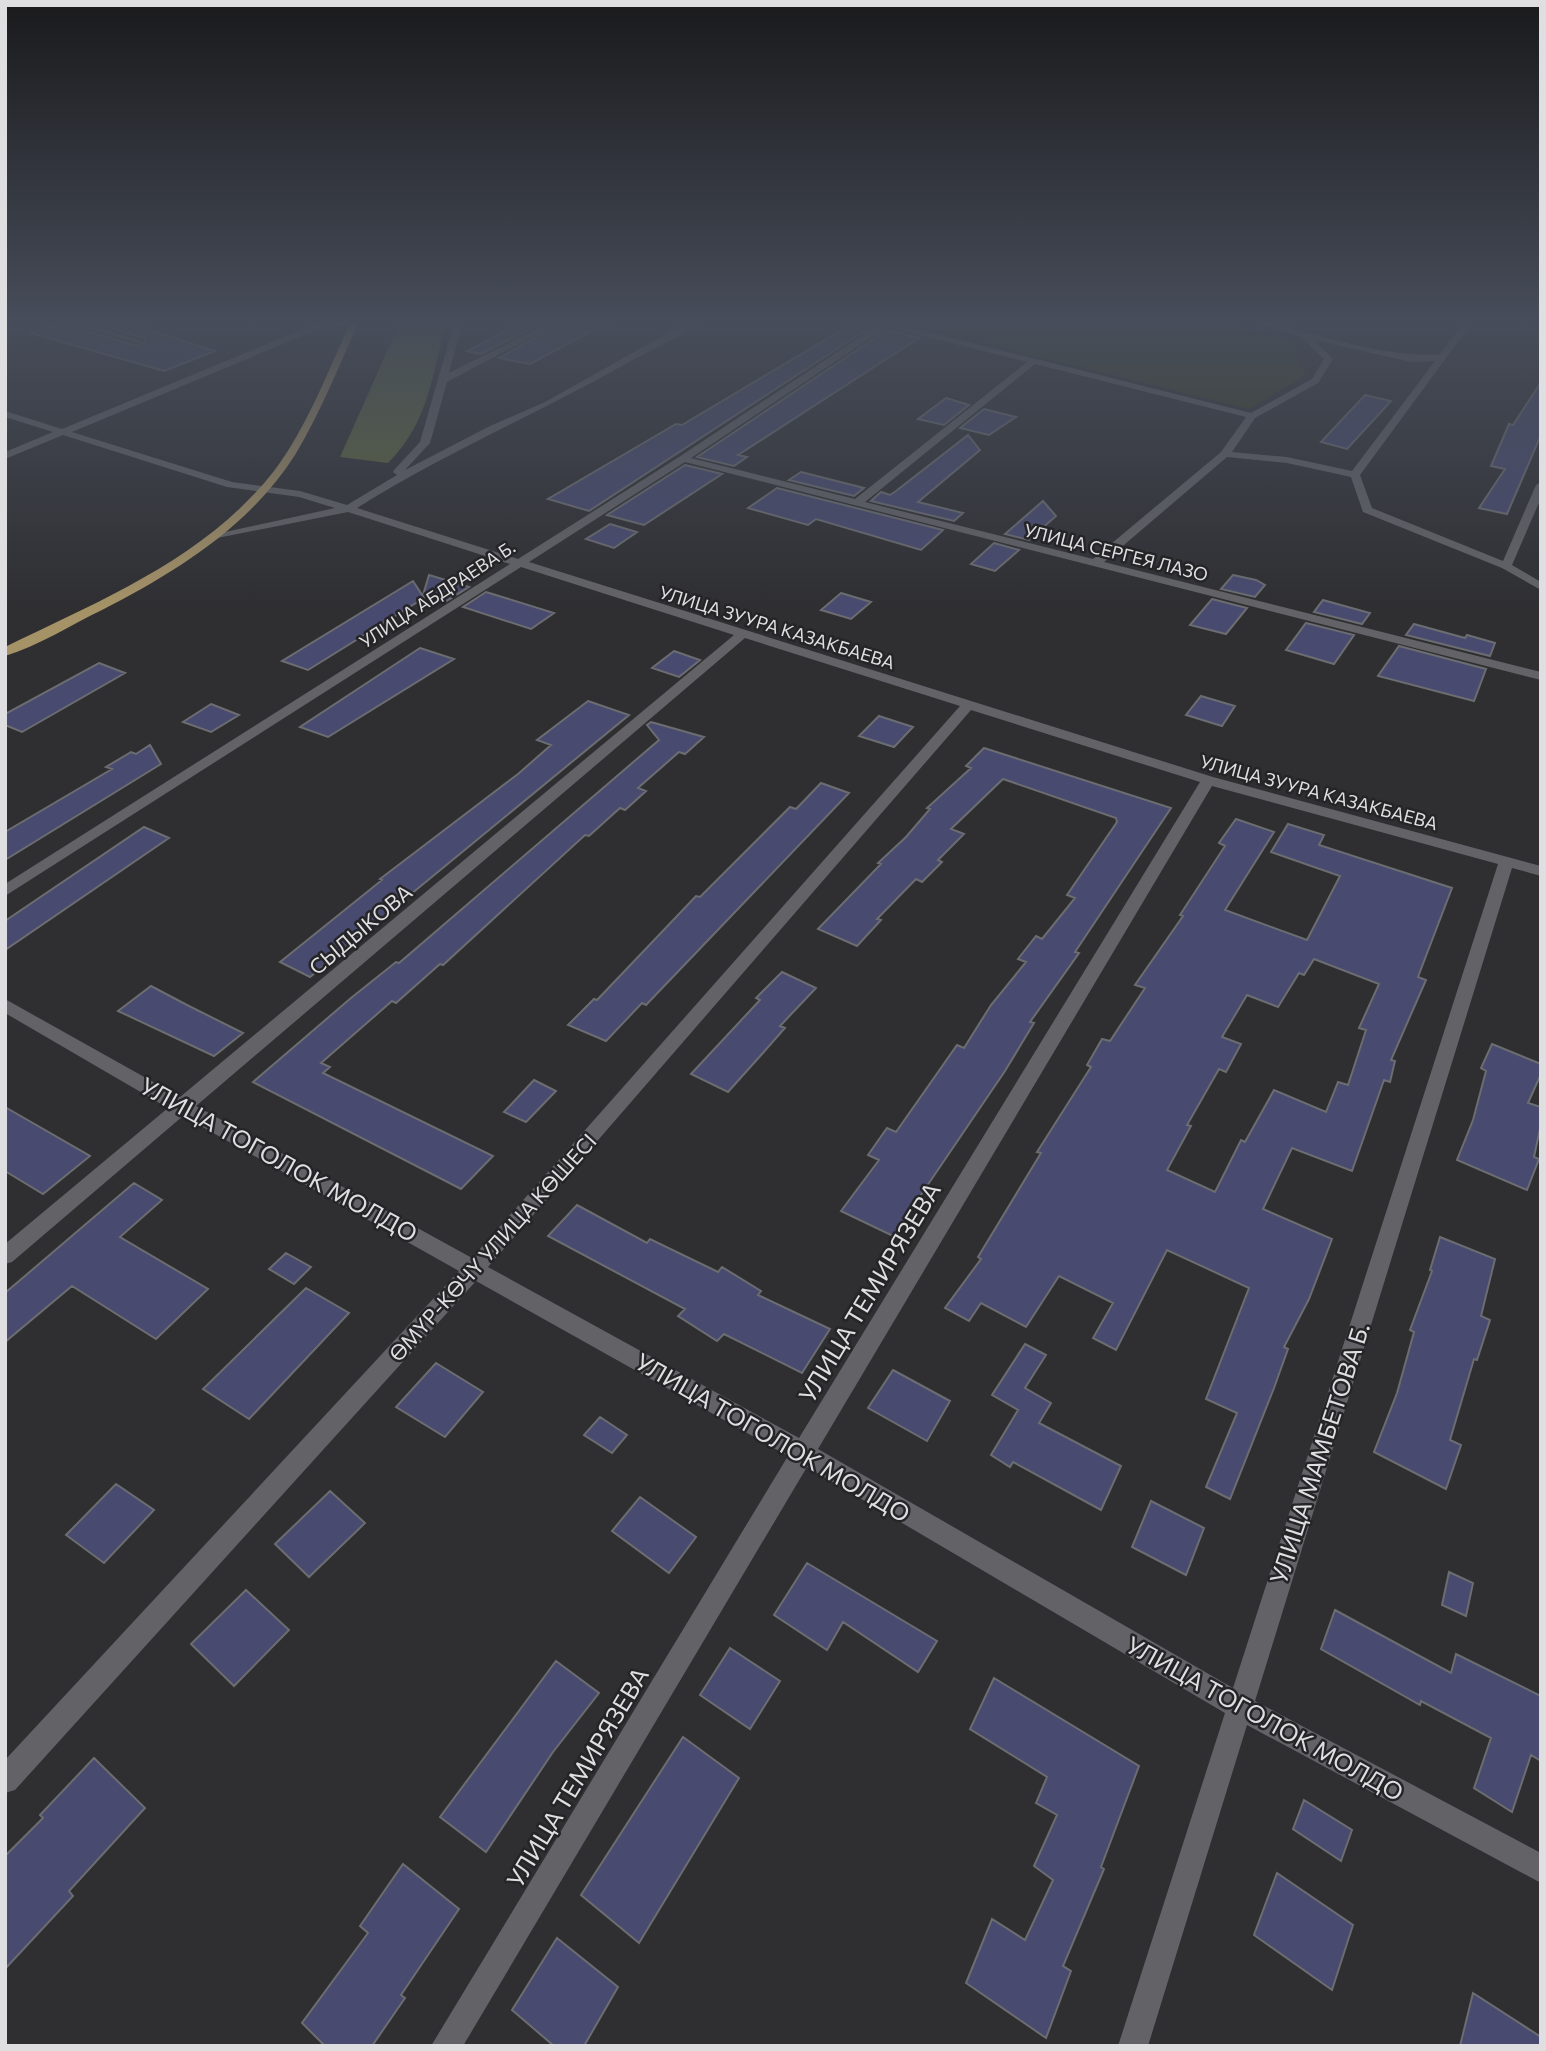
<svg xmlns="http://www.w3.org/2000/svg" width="1546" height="2051" font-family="Commissioner,sans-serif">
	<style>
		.green { fill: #3a4021 }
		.forest { fill: #5d653c }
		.building { fill: #484a6f; stroke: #6c6d70; stroke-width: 2; fill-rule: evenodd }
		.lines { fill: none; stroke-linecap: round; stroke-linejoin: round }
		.minor { fill: #636367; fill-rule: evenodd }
		.major { fill: #a59267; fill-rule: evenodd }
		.labels { text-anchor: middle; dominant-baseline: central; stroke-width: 5; stroke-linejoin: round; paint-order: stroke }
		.far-street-label { font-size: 18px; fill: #dfdfe1; stroke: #252528 }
		.street-label { font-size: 21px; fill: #dfdfe1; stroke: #252528 }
		.near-street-label { font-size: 24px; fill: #dfdfe1; stroke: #252528 }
	</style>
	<rect width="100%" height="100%" fill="#2f2f32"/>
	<!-- green -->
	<path class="green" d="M891 320H1202L1288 339 1307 374 1249 409Z"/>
	<!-- forest -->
	<path class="forest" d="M401 320H447C432 373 430 421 388 463L340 457Z"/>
	<!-- building -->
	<path class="building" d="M82 320H119L215 351 164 371 30 333 62 323 136 346 146 342 145 338Z
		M527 320H548L481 354 467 351Z
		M566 320H612L530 364 499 358Z
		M855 322 872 326 589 511 548 499 676 424 682 425Z
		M887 330 919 338 738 455 747 457 734 466 697 457Z
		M1541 382V435L1507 514 1479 508 1505 469 1491 466 1509 424 1513 425Z
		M1365 395 1391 401 1347 449 1321 442Z
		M946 398 969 405 944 425 918 419Z
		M984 409 1016 417 989 435 960 428Z
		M968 435 980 450 918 502 963 513 954 521 871 501 881 492 890 495 896 491Z
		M685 465 722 474 644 525 607 515Z
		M801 472 864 488 854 496 789 480Z
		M777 488 943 530 921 550 816 519 808 525 748 508Z
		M1043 501 1056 516 1029 540 1005 534Z
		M610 524 637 532 614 548 586 539Z
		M994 543 1019 550 995 571 971 564Z
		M429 575 469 587 445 602 423 595Z
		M1233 575 1256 580 1265 585 1255 597 1221 589Z
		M413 581 424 598 308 670 282 661Z
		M486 592 554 613 531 629 463 607Z
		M841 593 871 602 851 619 821 610Z
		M1212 599 1247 608 1226 634 1190 625Z
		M1323 600 1330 602 1370 613 1362 624 1314 612Z
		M1306 623 1354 635 1334 664 1286 650Z
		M1414 624 1465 638 1467 635 1495 643 1490 656 1406 635Z
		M1399 646 1486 669 1474 701 1378 676Z
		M420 648 454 659 328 737 300 727Z
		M674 651 700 660 679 677 652 668Z
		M99 663 125 673 22 732 5 725V714Z
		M1201 696 1235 706 1222 726 1186 715Z
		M588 701 629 715 310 977 280 962 382 880 380 879 518 774 551 745 537 740Z
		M211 704 239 715 211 732 183 722Z
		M879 716 913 727 894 747 859 736Z
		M651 722 704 737 685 754 679 752 638 788 646 791 625 810 620 808 589 836 585 835 443 965 440 964 396 1003 392 1001 321 1063 330 1067 323 1073 493 1156 461 1189 253 1082 351 998 396 962 399 963 659 740 647 725Z
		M150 745 161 764 5 860V832L112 769 106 767 131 752 136 754Z
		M984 748 1171 808 1075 952 1079 953 1030 1022 1034 1023 1005 1071 893 1236 841 1211 879 1160 868 1155 887 1128 896 1132 957 1045 964 1048 991 1005 1026 962 1018 959 1036 936 1042 939 1075 898 1067 895 1117 822 1116 818 1003 779 951 829 964 834 938 860 942 862 922 882 916 879 877 919 881 920 857 946 818 929 881 864 878 863 906 837 930 809 927 808 971 768 966 766Z
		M821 783 849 793 646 1005 642 1003 606 1041 568 1025 594 999 597 1000 696 896 700 897 790 807 796 809Z
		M1236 819 1274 832 1225 910 1307 940 1340 876 1271 852 1288 824 1324 835 1319 845 1452 888 1418 977 1426 980 1391 1060 1395 1061 1390 1082 1384 1080 1352 1171 1292 1148 1263 1209 1332 1239 1309 1299 1284 1347 1288 1349 1274 1388 1230 1499 1206 1487 1237 1413 1206 1399 1249 1288 1167 1250 1116 1350 1093 1338 1113 1303 1059 1276 1026 1327 981 1303 969 1321 945 1308 981 1259 978 1257 1041 1153 1037 1152 1091 1067 1087 1065 1102 1039 1110 1041 1145 988 1135 985 1183 916 1180 915 1225 846 1219 843ZM1314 959 1379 984 1359 1028 1366 1030 1348 1085 1338 1082 1326 1112 1274 1090 1245 1142 1241 1140 1215 1192 1167 1170 1191 1126 1187 1125 1219 1069 1226 1072 1241 1044 1222 1037 1247 995 1278 1007 1299 973 1304 975Z
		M144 827 169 838 5 950V921Z
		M782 972 816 988 780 1026 785 1028 762 1054 728 1092 691 1074 760 1000 756 998Z
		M151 986 187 1005 243 1033 214 1056 118 1011Z
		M1492 1044 1541 1064V1074L1528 1103 1541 1107V1124L1534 1157 1539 1159 1527 1190 1457 1160 1473 1120 1486 1071 1481 1068Z
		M534 1080 556 1091 526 1122 504 1112Z
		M5 1107 90 1156 43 1194 5 1171Z
		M134 1183 162 1200 120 1237 208 1289 156 1339 72 1286 5 1342V1293Z
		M577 1205 647 1243 650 1239 718 1272 722 1267 761 1291 758 1295 830 1329 802 1373 724 1334 717 1341 678 1316 685 1309 548 1236Z
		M1440 1237 1495 1259 1481 1316 1490 1320 1477 1360 1474 1359 1450 1440 1461 1445 1446 1489 1374 1452 1397 1393 1414 1332 1410 1330 1432 1271 1430 1270Z
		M286 1253 311 1267 294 1284 269 1269Z
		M306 1288 349 1313 249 1419 203 1389Z
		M1025 1344 1046 1355 1025 1388 1051 1403 1039 1423 1121 1466 1101 1510 1013 1462 1010 1467 991 1455 1018 1410 992 1395Z
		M436 1363 483 1392 445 1437 396 1407Z
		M893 1370 950 1401 927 1441 868 1408Z
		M600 1417 627 1435 612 1453 584 1435Z
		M116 1484 154 1510 104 1563 66 1535Z
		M330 1491 365 1523 309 1577 275 1544Z
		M640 1497 696 1537 669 1573 612 1531Z
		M1151 1501 1204 1528 1186 1575 1132 1547Z
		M807 1563 937 1641 918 1672 843 1622 827 1650 774 1615Z
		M1449 1572 1473 1583 1466 1616 1442 1605Z
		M246 1590 289 1630 234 1686 191 1644Z
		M1335 1610 1451 1673 1456 1654 1541 1696V1761L1531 1755 1512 1812 1474 1788 1491 1738 1421 1701 1420 1705 1321 1649Z
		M730 1648 780 1681 750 1729 700 1695Z
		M556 1661 599 1693 553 1752 486 1852 440 1817Z
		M994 1678 1139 1766 1101 1867 1104 1869 1063 1966 1071 1971 1046 2038 966 1983 992 1919 1025 1940 1053 1880 1034 1866 1057 1815 1036 1803 1047 1777 970 1729Z
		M683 1737 739 1778 639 1943 581 1895Z
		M94 1758 145 1808 69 1891 73 1896 5 1969V1856L43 1818 40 1815Z
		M1304 1800 1352 1830 1341 1861 1293 1829Z
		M403 1864 459 1909 401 1995 405 1998 372 2046H325L302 2023 368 1933 360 1926Z
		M1277 1873 1353 1925 1332 1990 1254 1935Z
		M557 1938 618 1987 584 2046H554L512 2010Z
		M1473 1993 1541 2037V2046H1460Z"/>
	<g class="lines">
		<!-- minor -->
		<path class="minor" d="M60 320H73L144 341 137 343Z
			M455 320H463L449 373 554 320H564L447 382 430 443 405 470 490 426 545 402 691 320H701C679 339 648 351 622 366 535 415 442 454 357 508L518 559 679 457 878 325 870 320H880L1251 413 1312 379 1324 359 1300 336 1249 320C1271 320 1291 329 1312 334 1353 345 1396 356 1439 355L1466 320H1474L1360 475 1372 508 1503 561 1536 485 1541 482V498L1512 565 1541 582V590L1502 568 1363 512 1351 477 1287 463 1227 457 1104 562 1541 672V680L685 462 529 562 1213 777 1541 866V876L1512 868 1255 1701 1541 1853V1883L1247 1725 1148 2046H1118L1225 1713 807 1467 463 2046H431L788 1456 476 1281 15 1790 5 1793V1760L459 1271 183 1116 12 1262 5 1264V1244L168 1108 5 1013V999L180 1097 734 635 521 567 5 896V884L510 564 348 512 207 540V536L335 508 299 497 227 487 63 435 5 459V452L53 432 5 417V411L62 429 303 329 323 322 357 321 354 326 324 327 309 333 72 432 232 482 300 491 347 505 397 475 393 472 394 470 420 442ZM887 327 1027 362 855 499 691 458ZM1314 340 1411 362 1435 361 1352 471 1287 457 1232 452 1255 418 1318 383 1333 359ZM1035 364 1246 417 1221 452 1093 559 865 502ZM745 638 960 706 472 1258 196 1106ZM971 710 1200 782 799 1438 488 1267ZM1212 786 1498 864 1233 1688 818 1449Z"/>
		<!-- major -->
		<path class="major" d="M352 320H360C339 365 321 412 295 455 249 527 176 572 102 610 71 625 38 646 5 656V647C101 600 206 558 274 471 308 426 328 370 352 320Z"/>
	</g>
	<!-- sky -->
	<linearGradient id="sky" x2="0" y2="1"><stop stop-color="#1a1a1c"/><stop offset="0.53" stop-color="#474d5a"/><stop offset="1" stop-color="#474d5a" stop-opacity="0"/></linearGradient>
	<rect width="1546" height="607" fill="url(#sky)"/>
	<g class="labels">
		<!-- far-street labels -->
		<g class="far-street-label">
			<text transform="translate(1116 552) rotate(14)">УЛИЦА СЕРГЕЯ ЛАЗО</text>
			<text transform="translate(437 594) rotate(-33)">УЛИЦА АБДРАЕВА Б.</text>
			<text transform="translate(777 627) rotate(17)">УЛИЦА ЗУУРА КАЗАКБАЕВА</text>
			<text transform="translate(1319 792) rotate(15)">УЛИЦА ЗУУРА КАЗАКБАЕВА</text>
		</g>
		<!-- street labels -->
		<g class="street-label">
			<text transform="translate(360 929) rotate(-40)">СЫДЫКОВА</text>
			<text transform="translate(492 1247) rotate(-48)">ӨМҮР-КӨЧҮ УЛИЦА КӨШЕСІ</text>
		</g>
		<!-- near-street labels -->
		<g class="near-street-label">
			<text transform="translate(279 1159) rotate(29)">УЛИЦА ТОГОЛОК МОЛДО</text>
			<text transform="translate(869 1292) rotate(-59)">УЛИЦА ТЕМИРЯЗЕВА</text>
			<text transform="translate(773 1437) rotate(30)">УЛИЦА ТОГОЛОК МОЛДО</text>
			<text transform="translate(1319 1453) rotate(-72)">УЛИЦА МАМБЕТОВА Б.</text>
			<text transform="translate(1265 1718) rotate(29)">УЛИЦА ТОГОЛОК МОЛДО</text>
			<text transform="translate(577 1777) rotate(-59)">УЛИЦА ТЕМИРЯЗЕВА</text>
		</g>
	</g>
	<!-- border -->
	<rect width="1546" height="2051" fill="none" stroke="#dfdfe1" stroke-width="14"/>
</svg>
